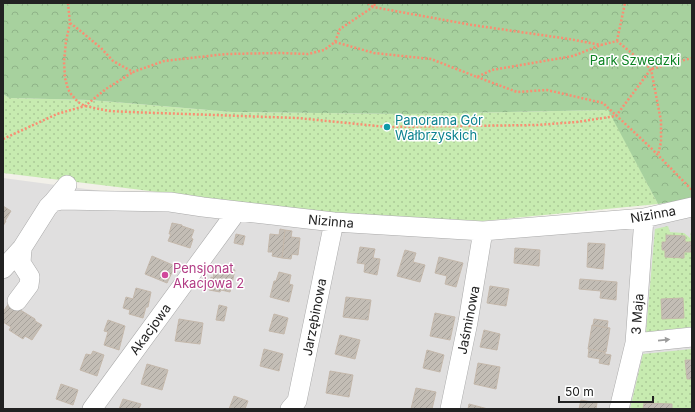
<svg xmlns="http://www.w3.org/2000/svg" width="695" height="412" font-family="Inter,sans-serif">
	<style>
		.residential { fill: #e0dfdf }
		.grass { fill: url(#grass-dots) }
		.forest { fill: url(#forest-crowns) }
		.building { fill: url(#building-hatch); stroke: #c4b8ab }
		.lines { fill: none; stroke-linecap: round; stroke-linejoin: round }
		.minor-casing { stroke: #a9a9a9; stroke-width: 20 }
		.path { stroke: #fa8e72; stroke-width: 2.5; stroke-dasharray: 2 2; stroke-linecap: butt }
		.minor { stroke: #fff; stroke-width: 19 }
		.oneway { fill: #9c9c9c }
		.culture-dot { fill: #0f9aa8; stroke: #fff; stroke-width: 1.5 }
		.hotel-dot { fill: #d1479c; stroke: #fff; stroke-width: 1.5 }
		.labels { text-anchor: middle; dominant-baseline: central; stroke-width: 3; stroke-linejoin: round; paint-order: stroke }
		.park-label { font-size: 13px; fill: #0c8323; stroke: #fff }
		.culture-label { font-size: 13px; fill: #0d838f; stroke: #fff; text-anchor: start }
		.street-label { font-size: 13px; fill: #222; stroke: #fff }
		.hotel-label { font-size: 13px; fill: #b23c85; stroke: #fff; text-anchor: start }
	</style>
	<defs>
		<pattern id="grass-dots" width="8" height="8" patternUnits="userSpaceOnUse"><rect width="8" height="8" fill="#c7ebb0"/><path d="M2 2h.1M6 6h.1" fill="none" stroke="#abc997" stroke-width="1.8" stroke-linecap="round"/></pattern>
		<pattern id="forest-crowns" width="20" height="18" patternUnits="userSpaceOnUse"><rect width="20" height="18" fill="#a7d19e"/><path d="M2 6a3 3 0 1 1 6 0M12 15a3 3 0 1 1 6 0" fill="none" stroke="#8fb388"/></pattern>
		<pattern id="building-hatch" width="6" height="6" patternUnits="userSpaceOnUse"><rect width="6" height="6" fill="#c3bdb5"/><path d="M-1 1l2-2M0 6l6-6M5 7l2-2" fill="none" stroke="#a7a29b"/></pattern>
	</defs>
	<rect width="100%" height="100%" fill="#f2f0e9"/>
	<!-- residential -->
	<path class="residential" d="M3 178 342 223 484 228 630 211 692 202V409H3Z"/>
	<!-- grass -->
	<path class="grass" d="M3 94 9 98 90 100 232 112 406 114 609 110 658 204 483 221 347 215 3 173Z
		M692 223V327L646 332 655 229 668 226 670 232 684 233 690 238Z
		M692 349V409H630L643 354Z"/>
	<!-- forest -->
	<path class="forest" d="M3 3H692V199L658 204 608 110 406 114 232 112 90 100 9 98 3 94Z"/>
	<!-- building -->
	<path class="building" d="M3 206 11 211 5 221H6L3 226Z
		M172 223 182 225V226L194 230 191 238 193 239 190 248 168 241 171 234H169Z
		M280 229 285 230 282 258 272 256 273 252H268L270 234 279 235Z
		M285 230 292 231 291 237 300 238 298 255 292 254 291 259 282 258Z
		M236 234 245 236 243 245 234 243Z
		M666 235 685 236V242H691V252H684V258L665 257V250H662V242H666Z
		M588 243 605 244 603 269 587 267Z
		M360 247 375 249 373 258 380 259 377 275 364 272 365 264 357 263Z
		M515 248 540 250 539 266 514 263Z
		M405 250 416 253 413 262 425 265 420 282 397 276Z
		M152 256 175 266 167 283 145 274Z
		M439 257 463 263 456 287 445 284 447 276 435 273Z
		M216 266 235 270 230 292 221 290 220 292 209 290 211 277 213 278Z
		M279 272 291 275 289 284 293 285 289 302 270 297 274 281H276Z
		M580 279 617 282 616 300 600 298 601 291 579 289Z
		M490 286 509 289 506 306 487 303Z
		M136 288 151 292 148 307H146L143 318 129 314 130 310 123 308 126 297 133 299Z
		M346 297 371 300 368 320 343 317Z
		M683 298 684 318 662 319 661 299Z
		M9 303 35 319V321L42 325 32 340 25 336 23 339 9 330 11 327 3 322V312Z
		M219 305 227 307 224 321 216 320Z
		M435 313 455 317 450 340 430 336Z
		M274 314 288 318 284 334 269 331Z
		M179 319 203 323 200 344 175 341Z
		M594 319 608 321 607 328 593 325Z
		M108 320 125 326 119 350 104 345 108 332 104 331Z
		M592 325 610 328 606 352 588 349Z
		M484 330 500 334 497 350 480 347Z
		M340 335 360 340 355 359 335 354Z
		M264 349 283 354 279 371 260 366Z
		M589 349 605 352V354L611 355 609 365 599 363 600 359 588 357Z
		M427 350 444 355 440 372 423 368Z
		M93 351 104 355 97 376 80 370 86 354 91 355Z
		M685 360H692V379H687Z
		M478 363 500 367 496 389 474 384Z
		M147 364 168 370 162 390 141 384Z
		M330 371 353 375 349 397 326 393Z
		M61 384 78 390 73 405 56 399Z
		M416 388 436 392 432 409H411Z
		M234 396 248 401 245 409H229Z
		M123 399 141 404 139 409H119Z
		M581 400 597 403 596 409H579Z
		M644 403 672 404V409H643Z
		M469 404 488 409H468Z"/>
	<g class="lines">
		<defs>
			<path id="minor" d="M53 202 67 185
				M3 269 22 248 48 207 53 202 61 200 170 202 203 207 334 222 483 231 644 218 692 207
				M17 301 29 285 30 277 21 263 22 248
				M635 343 692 337
				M92 409 237 211
				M290 409 297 401 334 222
				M450 409 468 322 483 231
				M619 409 635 343 644 218"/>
		</defs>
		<!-- minor casing -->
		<use href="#minor" class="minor-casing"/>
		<!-- path -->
		<path class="path" d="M68 3 70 23 66 41 64 62 65 78 68 89 71 94 78 102 85 106 109 111 130 112 298 118 387 127 537 125 577 122 616 116 651 69 692 58
			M368 3 373 7 376 3
			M70 23 78 29 101 48 113 61 133 72 164 61 226 54 279 53 308 54 324 50 335 42 340 29 373 7 472 25 569 39 601 45
			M617 41 625 3
			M335 42 374 53 431 59 477 77 492 70 573 56 601 45 617 41 651 69 661 121V142L658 155
			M477 77 517 92 547 90 603 103 650 147 692 190
			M3 139 57 114 85 106 106 89 133 72"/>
		<!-- minor -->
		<use href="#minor" class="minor"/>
	</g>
	<!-- one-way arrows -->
	<defs><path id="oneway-solid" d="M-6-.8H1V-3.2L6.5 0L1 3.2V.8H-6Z"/></defs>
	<use class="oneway" href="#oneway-solid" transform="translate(664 340) rotate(-6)"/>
	<!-- markers -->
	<circle class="culture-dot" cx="387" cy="127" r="4"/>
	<circle class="hotel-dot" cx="165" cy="275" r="4"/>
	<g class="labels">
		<!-- park labels -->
		<g class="park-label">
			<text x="635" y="60">Park Szwedzki</text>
		</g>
		<!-- culture labels -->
		<g class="culture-label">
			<text x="395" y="120">Panorama Gór<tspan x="395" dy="15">Wałbrzyskich</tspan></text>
		</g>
		<!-- street labels -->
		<g class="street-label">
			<text transform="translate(653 214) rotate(-10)">Nizinna</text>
			<text transform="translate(331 221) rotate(5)">Nizinna</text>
			<text transform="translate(637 314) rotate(-86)">3 Maja</text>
			<text transform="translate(314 317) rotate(-79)">Jarzębinowa</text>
			<text transform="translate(468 320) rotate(-79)">Jaśminowa</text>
			<text transform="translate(150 329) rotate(-54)">Akacjowa</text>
		</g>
		<!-- hotel labels -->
		<g class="hotel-label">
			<text x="173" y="268">Pensjonat<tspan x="173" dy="15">Akacjowa 2</tspan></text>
		</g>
	</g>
	<!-- border -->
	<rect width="695" height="412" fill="none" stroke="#222222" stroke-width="8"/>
	<!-- scale -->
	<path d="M559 396v6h94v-6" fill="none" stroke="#222222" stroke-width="2"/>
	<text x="565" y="396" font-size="12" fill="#222222" stroke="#ffffff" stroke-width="3" paint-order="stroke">50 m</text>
</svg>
